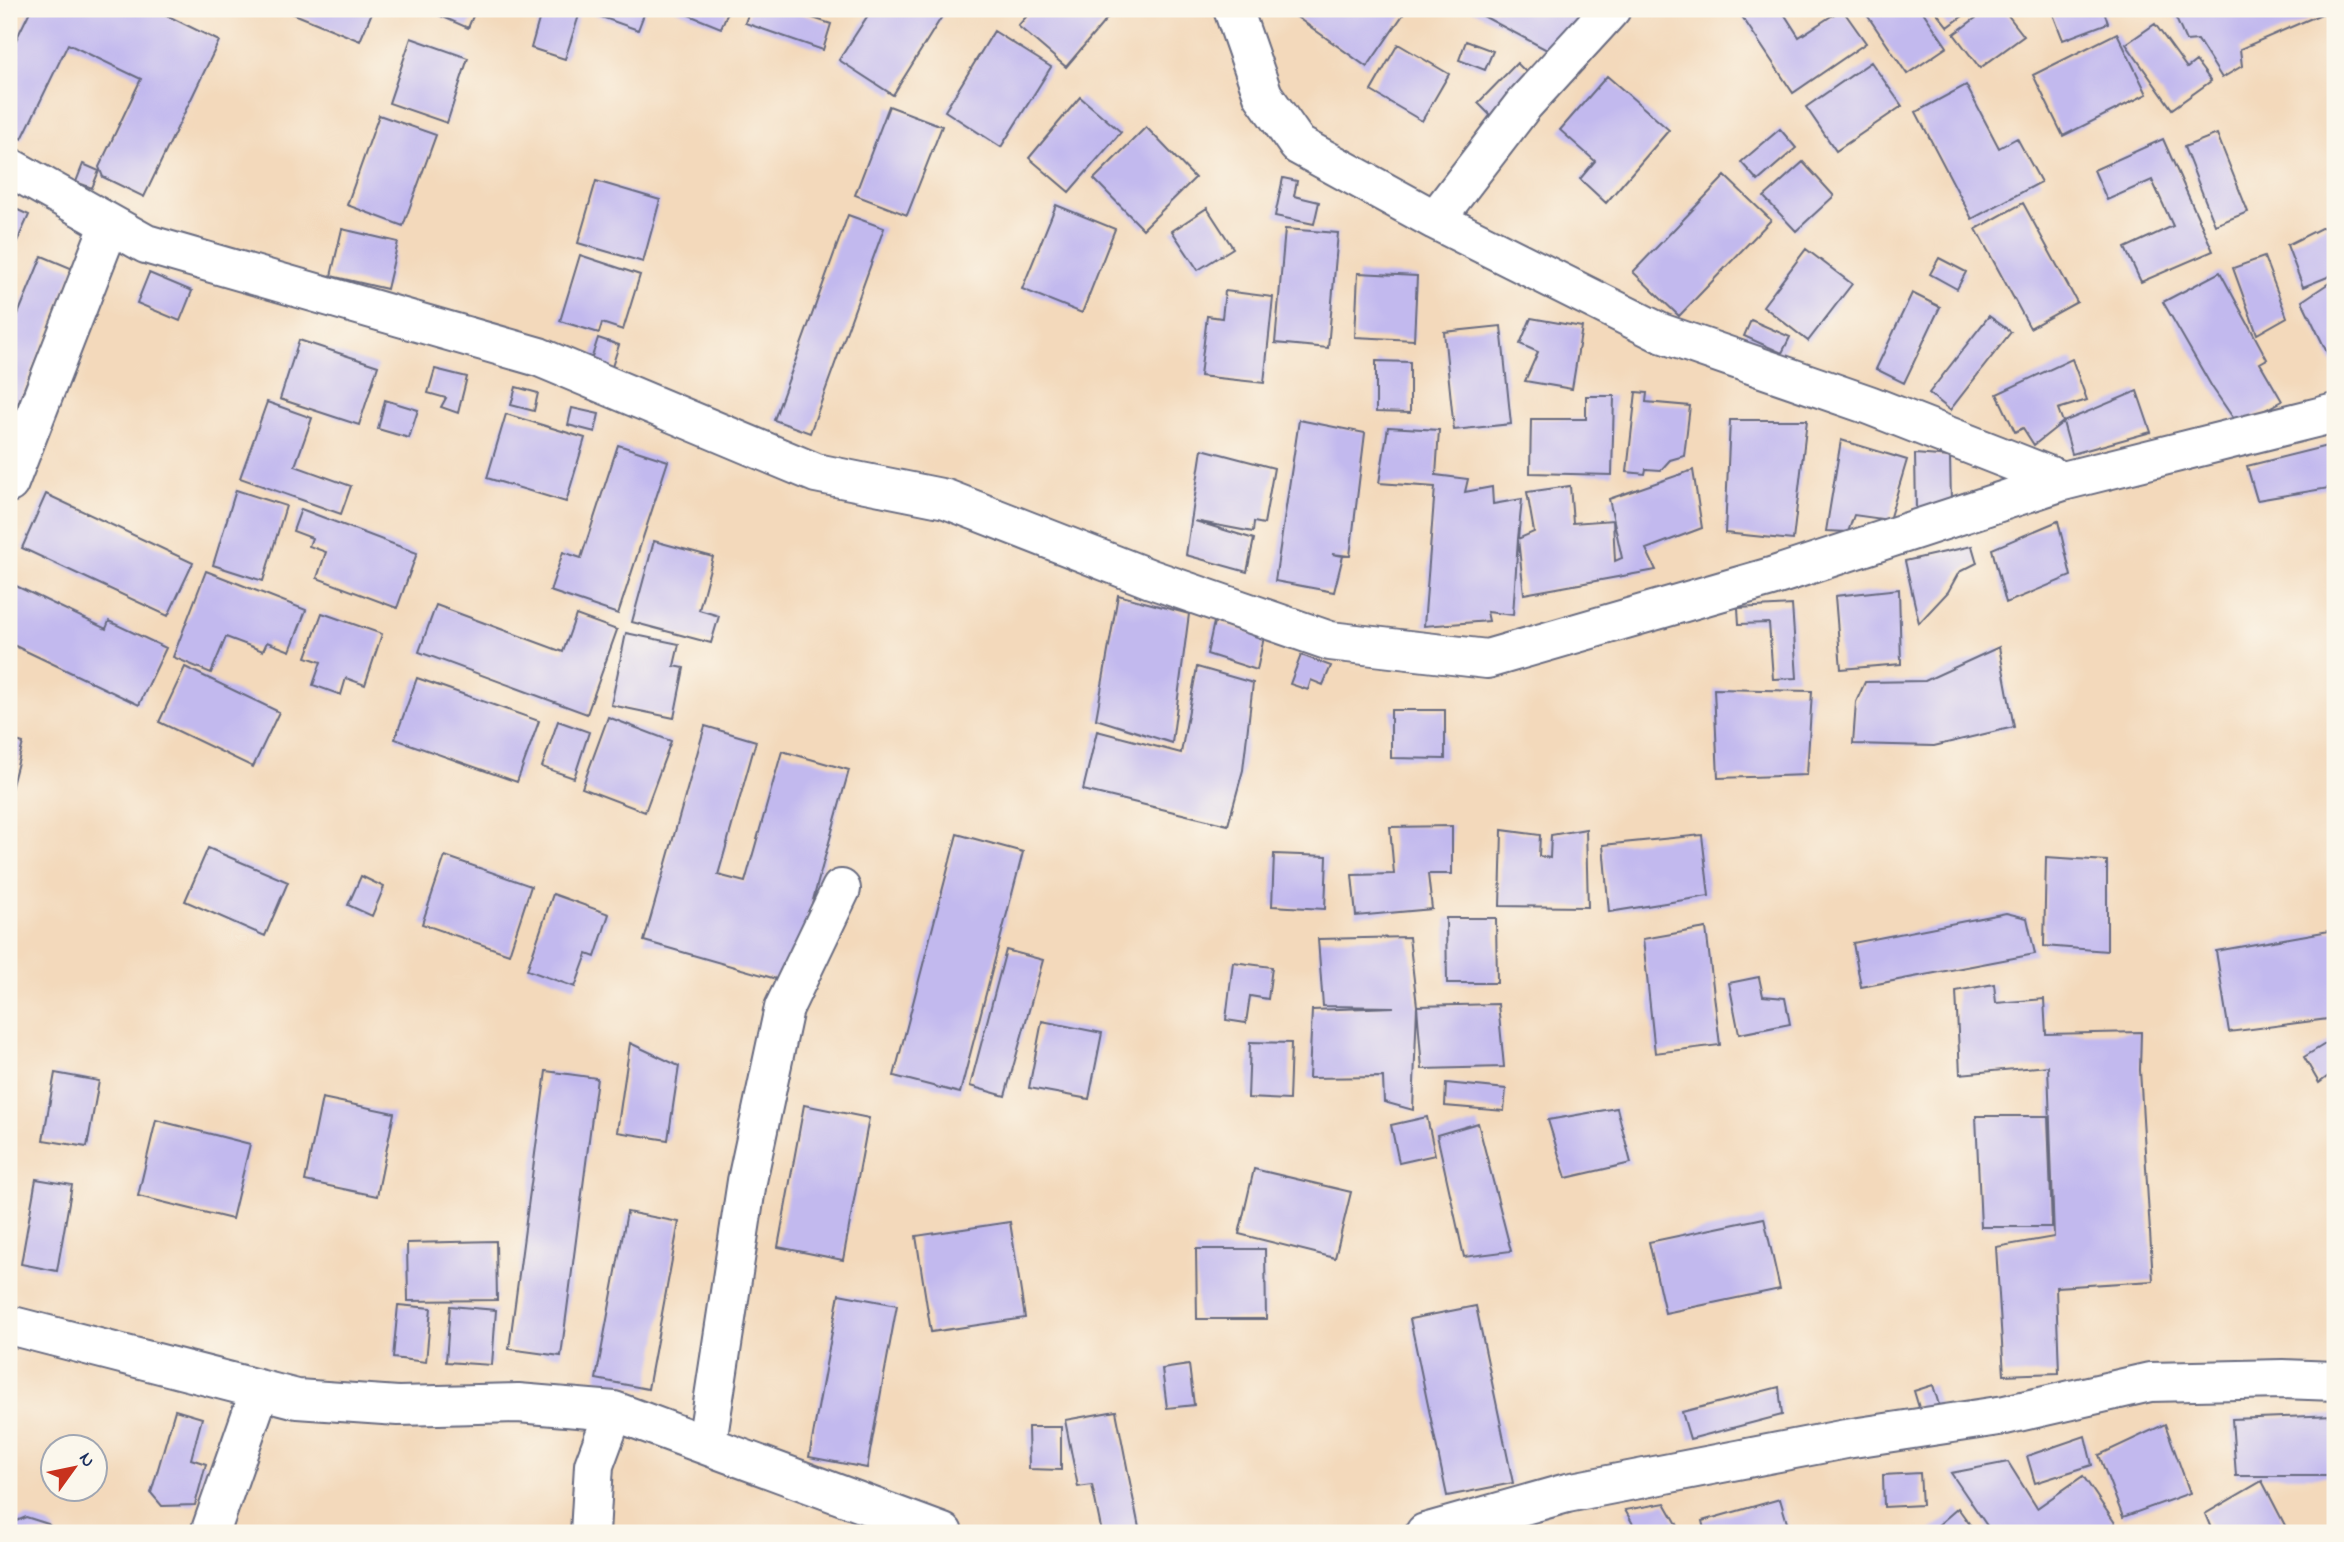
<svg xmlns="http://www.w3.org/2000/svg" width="2344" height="1542" font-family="'Indie Flower',sans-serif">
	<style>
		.building { fill: #c2b9ee }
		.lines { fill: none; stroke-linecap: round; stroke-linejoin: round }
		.minor-casing { stroke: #676a7f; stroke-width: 42 }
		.minor { stroke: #fff; stroke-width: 38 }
	</style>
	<rect width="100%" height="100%" fill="#fbf7ec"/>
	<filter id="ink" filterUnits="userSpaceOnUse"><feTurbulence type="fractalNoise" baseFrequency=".0143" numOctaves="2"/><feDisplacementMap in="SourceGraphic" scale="14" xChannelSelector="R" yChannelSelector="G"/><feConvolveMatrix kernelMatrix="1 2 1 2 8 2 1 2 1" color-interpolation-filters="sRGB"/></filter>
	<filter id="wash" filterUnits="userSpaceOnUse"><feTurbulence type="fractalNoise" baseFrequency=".00686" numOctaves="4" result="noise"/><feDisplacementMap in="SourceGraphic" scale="28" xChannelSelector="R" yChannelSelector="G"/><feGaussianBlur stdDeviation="1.57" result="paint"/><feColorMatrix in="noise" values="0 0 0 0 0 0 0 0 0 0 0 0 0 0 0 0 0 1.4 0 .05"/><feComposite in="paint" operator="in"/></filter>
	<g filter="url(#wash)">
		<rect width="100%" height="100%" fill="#f3d9bb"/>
		<g id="blocks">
			<!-- building -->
			<path class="building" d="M31 9H154L219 41 144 197 103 177 99 167 141 79 68 44 22 139 9 133V54Z
				M282 9H370L373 10 360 41Z
				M425 9H476L468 28Z
				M542 9H581L565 59 531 48Z
				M592 9H646L638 30 590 13Z
				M674 9H729L721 28Z
				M750 9H786L831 24 823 50 745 23Z
				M872 9 946 10 893 95 839 60Z
				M1033 9H1115L1066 67 1018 26Z
				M1293 9H1407L1367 67 1291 13Z
				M1470 9H1588L1562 58Z
				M1737 9H1781L1799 37 1842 9 1866 43 1793 93Z
				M1863 9H1921L1947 47 1907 74Z
				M1934 9H1972L1948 27Z
				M1988 9H2003L2024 36 1980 68 1954 34Z
				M2051 9H2103L2108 23 2063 40Z
				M2186 9H2333L2240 49 2242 66 2222 78 2198 40 2186 41 2174 14Z
				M2155 24 2187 68 2196 61 2211 81 2172 109 2126 44Z
				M994 31 1051 67 1001 147 945 111Z
				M2117 33 2147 94 2063 136 2033 75Z
				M411 38 468 58 447 123 389 103Z
				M1466 41 1493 51 1485 70 1459 60Z
				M1398 44 1449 74 1422 121 1371 91Z
				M1871 62 1902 106 1836 151 1806 107Z
				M1517 63 1533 79 1494 119 1478 103Z
				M1607 76 1669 130 1606 203 1580 179 1595 161 1560 130Z
				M1966 85 1999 148 2017 138 2041 182 1972 219 1916 112Z
				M1080 97 1121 132 1069 192 1029 158Z
				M889 106 942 126 907 215 855 195Z
				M379 115 436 135 403 226 347 205Z
				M1146 127 1195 178 1143 229 1094 179Z
				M1780 129 1796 148 1758 181 1741 162Z
				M2217 134 2248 212 2215 225 2184 147Z
				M2163 139 2213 251 2141 282 2125 248 2173 226 2152 180 2107 200 2094 170Z
				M1803 162 1834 196 1796 231 1764 197Z
				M83 164 99 171 92 188 76 182Z
				M1725 176 1771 220 1679 316 1633 272Z
				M1283 178 1297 181 1294 196 1319 202 1314 224 1275 216Z
				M596 181 660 200 643 262 578 243Z
				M2023 203 2077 302 2030 328 1976 229Z
				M1056 205 1115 229 1082 313 1022 289Z
				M9 206 29 215 9 259Z
				M1207 208 1233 248 1198 270 1172 231Z
				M848 215 884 228 810 433 774 420Z
				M2335 221V274L2303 287 2287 245Z
				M342 229 398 242 387 289 331 276Z
				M1285 229 1338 233 1328 348 1275 343Z
				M1806 249 1852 284 1808 341 1763 306Z
				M580 255 640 275 623 330 602 323 599 333 560 321Z
				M42 256 73 269 9 426V336Z
				M2264 257 2287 317 2257 334 2233 268Z
				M1939 258 1966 272 1957 289 1930 274Z
				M2220 272 2267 359 2260 363 2282 401 2238 425 2212 387 2163 302Z
				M149 273 192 291 180 321 137 303Z
				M1358 273 1417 276 1414 340 1355 337Z
				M2335 279V369L2302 301Z
				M1225 291 1273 297 1264 383 1200 376 1207 316 1222 318Z
				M1912 293 1940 307 1904 383 1876 369Z
				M1989 316 2011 332 1950 410 1929 393Z
				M1531 318 1582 327 1572 389 1525 381 1538 352 1520 344Z
				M1751 320 1790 337 1782 353 1744 336Z
				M1501 326 1511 424 1454 430 1444 332Z
				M598 338 619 345 611 370 590 363Z
				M299 340 378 366 359 425 280 399Z
				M2072 359 2087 400 2058 409 2063 422 2034 445 2023 428 2015 432 1997 394Z
				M1376 361 1410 362V413L1376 412Z
				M435 369 467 377 458 413 441 407 446 398 428 393Z
				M516 387 538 393 534 411 511 405Z
				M2137 391 2151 432 2072 454 2063 422Z
				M1636 392 1647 393 1646 402 1690 406 1684 456 1670 460 1661 470 1646 469 1645 474 1627 472Z
				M1586 396H1614L1612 475 1530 473 1531 419H1586Z
				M385 400 418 410 409 438 378 429Z
				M267 402 312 418 295 466 351 486 341 514 240 478Z
				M572 408 599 414 595 432 568 425Z
				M506 414 585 438 566 502 487 478Z
				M1299 420 1365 433 1350 556 1332 554 1343 556 1334 592 1275 581Z
				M1730 420H1807L1793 540 1725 533Z
				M1388 427 1439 430 1436 475 1468 479 1465 492 1492 487 1493 504 1522 499 1518 539 1534 532 1527 492 1570 486 1573 523 1613 520 1615 561 1622 558 1609 499 1693 470 1702 528 1646 549 1656 570 1524 594 1518 539 1513 615 1487 612 1489 621 1424 626 1435 487 1379 483Z
				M1841 440 1907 460 1889 520 1854 515 1848 532 1826 531Z
				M2335 444V487L2257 500 2247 466Z
				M618 445 668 461 618 614 550 591 563 552 581 558Z
				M1202 449 1274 468 1264 524 1254 522 1253 532 1195 521 1254 539 1247 572 1186 555Z
				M1915 454 1950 457 1951 502 1916 510Z
				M236 490 286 506 263 581 213 565Z
				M46 494 193 563 168 616 22 548Z
				M301 509 417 553 397 608 317 578 326 552 309 546 312 538 293 531Z
				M2058 521 2071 576 2006 603 1992 549Z
				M654 541 713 557 699 610 719 616 711 643 632 622Z
				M1972 546 1977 563 1959 572 1948 592 1919 623 1905 561Z
				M206 571 306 610 290 651 267 642 263 651 226 637 211 673 173 657Z
				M14 585 106 629 109 621 166 648 139 705 9 643V590Z
				M1899 589 1901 664 1841 669 1835 596Z
				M1118 595 1189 614 1172 743 1096 719Z
				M436 605 563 652 576 615 617 630 587 714 419 652Z
				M1792 605 1797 678 1773 679 1769 623 1739 624 1738 608Z
				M322 613 382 634 365 685 346 678 341 695 313 685 321 662 306 657Z
				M1214 622 1264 637 1257 670 1207 654Z
				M626 633 679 644 674 666 684 668 674 718 611 705Z
				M1999 647 2014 727 1934 746 1853 744 1856 702 1865 682 1925 681Z
				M1301 655 1331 666 1323 685 1311 680 1308 690 1290 684Z
				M185 667 279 712 253 767 159 722Z
				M1197 667 1253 683 1243 770 1228 825 1083 790 1097 731 1181 753Z
				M417 678 539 721 517 782 395 739Z
				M1714 689 1812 691 1807 775 1718 778Z
				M1391 710H1445V759L1391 758Z
				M608 717 671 741 645 812 582 788Z
				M558 721 589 732 574 778 542 767Z
				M705 726 756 741 718 875 745 882 782 751 849 770 790 983 644 941Z
				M9 739 23 743 10 793H9Z
				M1452 826V874H1428L1432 909 1356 916 1352 875 1394 874 1390 827Z
				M1586 829 1588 907 1500 906 1502 830 1540 835 1539 856 1550 858 1551 835Z
				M957 834 1023 852 960 1093 894 1076Z
				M1702 835 1709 896 1609 912 1603 845Z
				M208 848 288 882 265 936 185 901Z
				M1274 854 1327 856 1325 909 1272 906Z
				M445 856 531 886 509 954 422 924Z
				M2046 857 2107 861V951L2044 946Z
				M361 876 384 887 372 916 348 905Z
				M553 894 609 914 595 957 587 954 575 987 527 970Z
				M2006 913 2027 918 2035 954 1861 987 1853 943Z
				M1446 918H1496L1497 983H1447Z
				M1706 928 1720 1045 1655 1053 1643 939Z
				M2335 930V1018L2229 1032 2216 951Z
				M1409 937 1417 1006 1413 1110 1384 1102 1383 1077 1309 1078 1312 1010 1394 1007 1323 1006 1318 939Z
				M1006 950 1043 960 1005 1096 970 1086Z
				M1233 962 1272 967 1268 999 1250 996 1246 1023 1226 1020Z
				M1759 977 1763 996 1785 998 1790 1024 1739 1034 1729 983Z
				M1994 984 1996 1003 2044 999 2046 1034 2141 1032 2140 1070 2153 1281 2056 1287 2059 1373 2004 1375 1996 1247 2054 1237 2048 1066 1960 1074 1956 991Z
				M1498 1004 1504 1067 1422 1069 1417 1006Z
				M1042 1021 1102 1033 1089 1099 1029 1088Z
				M2335 1038V1071L2319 1083 2304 1057Z
				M1250 1042 1291 1043 1289 1100 1248 1098Z
				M630 1043 679 1066 668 1140 617 1132Z
				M546 1071 597 1078 561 1356 509 1349Z
				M55 1073 99 1081 87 1147 43 1140Z
				M1446 1083 1506 1089 1504 1111 1445 1106Z
				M322 1098 394 1113 377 1196 305 1181Z
				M804 1105 869 1118 843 1260 778 1247Z
				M1617 1108 1631 1163 1566 1178 1548 1120Z
				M1976 1116H2048L2052 1227H1981Z
				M1427 1117 1435 1155 1399 1163 1391 1125Z
				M156 1120 250 1144 232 1219 138 1196Z
				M1478 1123 1511 1251 1464 1257 1437 1135Z
				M1254 1169 1351 1192 1335 1258 1239 1234Z
				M36 1179 72 1185 57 1271 21 1264Z
				M627 1212 679 1222 648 1389 596 1379Z
				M1764 1218 1780 1289 1665 1313 1649 1242Z
				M1010 1222 1025 1318 931 1332 916 1236Z
				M496 1241 497 1300 408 1301 407 1243Z
				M1196 1249H1265L1266 1319H1197Z
				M839 1294 897 1305 867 1468 809 1457Z
				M398 1305 431 1308 426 1362 393 1358Z
				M450 1306 496 1310 492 1365 446 1362Z
				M1476 1306 1513 1483 1447 1496 1410 1319Z
				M1189 1365 1194 1405 1167 1408 1162 1369Z
				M1933 1385 1939 1405 1920 1411 1914 1391Z
				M1779 1387 1782 1415 1690 1439 1682 1412Z
				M175 1410 202 1418 191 1459 206 1464 195 1505 162 1506 151 1493Z
				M1116 1411 1140 1533H1102L1092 1485 1078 1487 1065 1420Z
				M2335 1415V1476H2236L2232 1419Z
				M2165 1424 2190 1493 2123 1517 2099 1455Z
				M1028 1427H1061V1470L1029 1469Z
				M2085 1436 2092 1465 2035 1483 2027 1456Z
				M2008 1462 2037 1508 2083 1476 2117 1526 2108 1533H1992L1951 1473Z
				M1920 1473 1922 1505 1884 1507 1883 1475Z
				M2262 1481 2289 1533H2213L2205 1514Z
				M1780 1499 1790 1533H1705L1702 1521Z
				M1665 1503 1682 1533H1638L1625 1510Z
				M1958 1508 1976 1533H1929Z
				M26 1517 48 1524 57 1533H9V1524Z"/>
		</g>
	</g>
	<g filter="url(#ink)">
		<use href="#blocks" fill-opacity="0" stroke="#676a7f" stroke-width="2"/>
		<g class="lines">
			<defs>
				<path id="minor" d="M1233 9 1263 95 1298 145 1435 220 1661 333 1869 405 2063 481
					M9 167 146 244 539 357 816 473 946 499 1151 579 1330 641 1487 659 1771 577 2063 481 2335 413
					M1435 220 1524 104 1611 9
					M9 483 110 224
					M9 1325 297 1399 398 1406 518 1403 614 1411 943 1533
					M707 1443 747 1181 784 1008 841 889
					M210 1533 260 1390
					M590 1533 594 1465 614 1411
					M1425 1533 1567 1493 1846 1439 2005 1415 2150 1382 2283 1379 2335 1381"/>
			</defs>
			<!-- minor casing -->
			<use href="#minor" class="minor-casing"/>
			<!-- minor -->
			<use href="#minor" class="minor"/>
		</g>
	</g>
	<!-- margin -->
	<rect width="2344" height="1542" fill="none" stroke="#fbf7ec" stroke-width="35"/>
	<!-- north arrow -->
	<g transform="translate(74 1468) rotate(57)"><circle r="33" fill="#fbf7ec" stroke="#a1a7b3" stroke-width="2"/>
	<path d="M0-5L12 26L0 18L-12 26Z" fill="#c8321e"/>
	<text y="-10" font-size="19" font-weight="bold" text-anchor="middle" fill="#1b2f5e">N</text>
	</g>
</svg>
